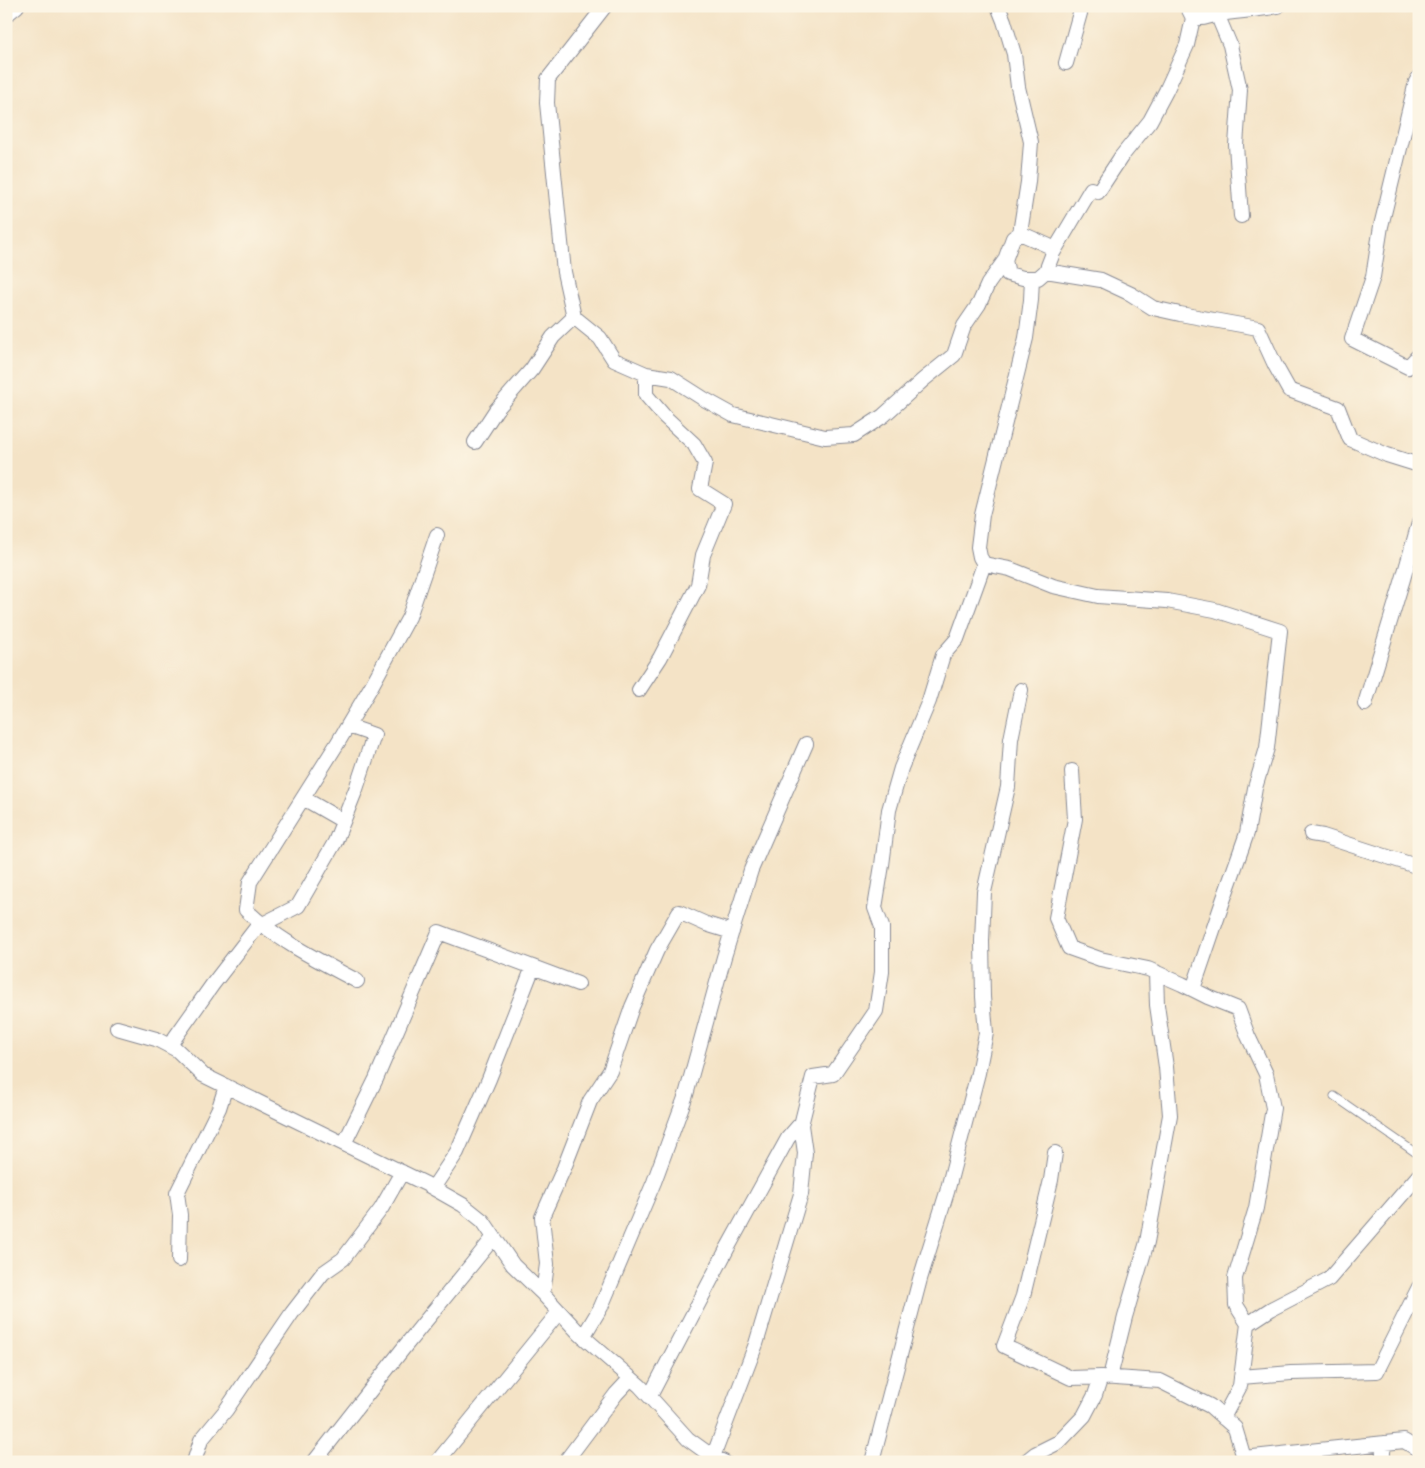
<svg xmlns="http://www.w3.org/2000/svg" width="1425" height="1468" font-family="Caveat,sans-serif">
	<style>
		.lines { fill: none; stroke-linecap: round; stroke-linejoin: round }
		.service-casing { stroke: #888992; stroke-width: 9 }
		.minor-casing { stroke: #888992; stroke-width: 16 }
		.service { stroke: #fff; stroke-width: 7 }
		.minor { stroke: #fff; stroke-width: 14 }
	</style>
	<rect width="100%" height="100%" fill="#fcf5e5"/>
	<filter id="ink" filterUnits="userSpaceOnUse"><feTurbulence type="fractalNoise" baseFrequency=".02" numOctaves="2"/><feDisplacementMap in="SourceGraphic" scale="10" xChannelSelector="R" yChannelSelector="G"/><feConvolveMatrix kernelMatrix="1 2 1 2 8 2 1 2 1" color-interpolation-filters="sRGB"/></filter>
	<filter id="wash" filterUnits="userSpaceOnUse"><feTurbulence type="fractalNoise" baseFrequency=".0096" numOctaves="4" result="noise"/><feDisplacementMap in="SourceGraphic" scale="20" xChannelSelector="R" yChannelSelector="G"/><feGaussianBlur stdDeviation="1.12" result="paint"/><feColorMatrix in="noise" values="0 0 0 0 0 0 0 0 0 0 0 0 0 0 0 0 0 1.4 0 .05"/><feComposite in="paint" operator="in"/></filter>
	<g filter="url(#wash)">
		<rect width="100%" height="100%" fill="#f4e3c6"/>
	</g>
	<g filter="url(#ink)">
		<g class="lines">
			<defs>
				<path id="service" d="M1334 1096 1419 1155"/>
				<path id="minor" d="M605 6 548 79 547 103 564 272 574 317 600 338 614 360 646 374 671 378 704 399 733 415 825 437 854 435 883 416 923 380 954 355 964 326 979 304 988 284 1005 260
					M998 6 1004 21 1014 54 1018 87 1031 142 1028 182 1020 233
					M1187 6 1193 18C1207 20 1208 15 1220 14 1239 11 1259 10 1278 6
					M1217 14 1230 45 1240 90 1236 145 1241 216
					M6 15 17 6
					M1066 63 1082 6
					M1419 77 1416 82 1381 226 1373 277 1352 339 1408 367 1419 355
					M1020 233 1049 246 1053 253 1046 271 1038 278H1023L1008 274 1005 260 1013 238Z
					M1053 253 1091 189 1098 192 1121 157 1150 121 1166 91 1187 45 1193 18
					M1046 271 1101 280 1131 294 1153 308 1180 314 1258 328 1275 365 1289 390 1338 408 1350 439 1387 455 1419 465
					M475 442 496 410 532 369 553 337 574 317
					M984 564 1010 569 1053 586 1098 596 1167 601 1215 610 1280 631 1267 748 1255 788 1247 833 1224 898 1193 989
					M639 690 660 658 698 585 703 555 724 504 700 489 705 463 694 444 665 417 646 395V374
					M1365 704 1403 579 1419 523
					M1072 771 1075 819 1056 918 1069 948 1100 959 1148 969 1182 984 1208 997 1238 1009 1248 1036 1266 1074 1273 1108 1256 1208 1235 1278 1236 1305 1248 1324
					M303 798 343 821
					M1311 834 1323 836 1419 867
					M357 981C318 960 278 941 246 910L250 882 337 744 372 685 409 617 437 535
					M117 1028 156 1039 177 1050 203 1075 426 1184 463 1205 483 1221 513 1265 543 1294 580 1334 640 1386 688 1439 713 1457 724 1462
					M169 1046 213 984 257 927 298 906 335 842 356 789 374 735 348 726
					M344 1144 376 1079 439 932 578 984
					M1055 1153 1051 1180 1023 1296 1004 1346 1071 1378 1101 1377 1160 1381 1210 1406 1235 1428 1244 1458 1404 1441 1419 1450
					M433 1188 457 1152 489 1079 533 967
					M179 1260 180 1215 177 1193 219 1108 226 1086
					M543 1294 547 1264 542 1217 564 1168 590 1101 610 1071 632 1007 657 950 679 912 706 924 732 932
					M583 1337 601 1307 654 1182 686 1095 724 957 751 870 806 744
					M1110 1377 1125 1317 1147 1242 1170 1115 1166 1067 1157 1005 1156 972
					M1241 1377 1291 1373 1377 1371 1419 1287
					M650 1396 727 1249 788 1138 801 1123
					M1223 1418 1240 1386 1248 1324 1271 1309 1329 1279 1419 1175
					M713 1457 756 1344 801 1194 805 1153 801 1125 813 1077 833 1074 876 1011 882 972V927L875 908 882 865 889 810 901 768 929 701 943 655 957 639 984 564 980 557 978 547 982 515 1026 338 1031 300 1032 278
					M194 1462 201 1440 226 1410 292 1313 323 1273 343 1259 381 1209 402 1172
					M314 1462 406 1345 494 1237
					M437 1462 559 1312
					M565 1462 616 1394 631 1378
					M872 1462 920 1279 947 1192 978 1073 986 1033 983 997 982 941 984 892 1008 787 1011 739 1021 690
					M1025 1462 1035 1454 1059 1442 1084 1416 1095 1395 1101 1377
					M1382 1462 1384 1443"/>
			</defs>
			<!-- service casing -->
			<use href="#service" class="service-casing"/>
			<!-- minor casing -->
			<use href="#minor" class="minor-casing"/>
			<!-- service -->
			<use href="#service" class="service"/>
			<!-- minor -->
			<use href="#minor" class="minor"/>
		</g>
	</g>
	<!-- margin -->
	<rect width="1425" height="1468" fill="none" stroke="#fcf5e5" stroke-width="25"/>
</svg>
